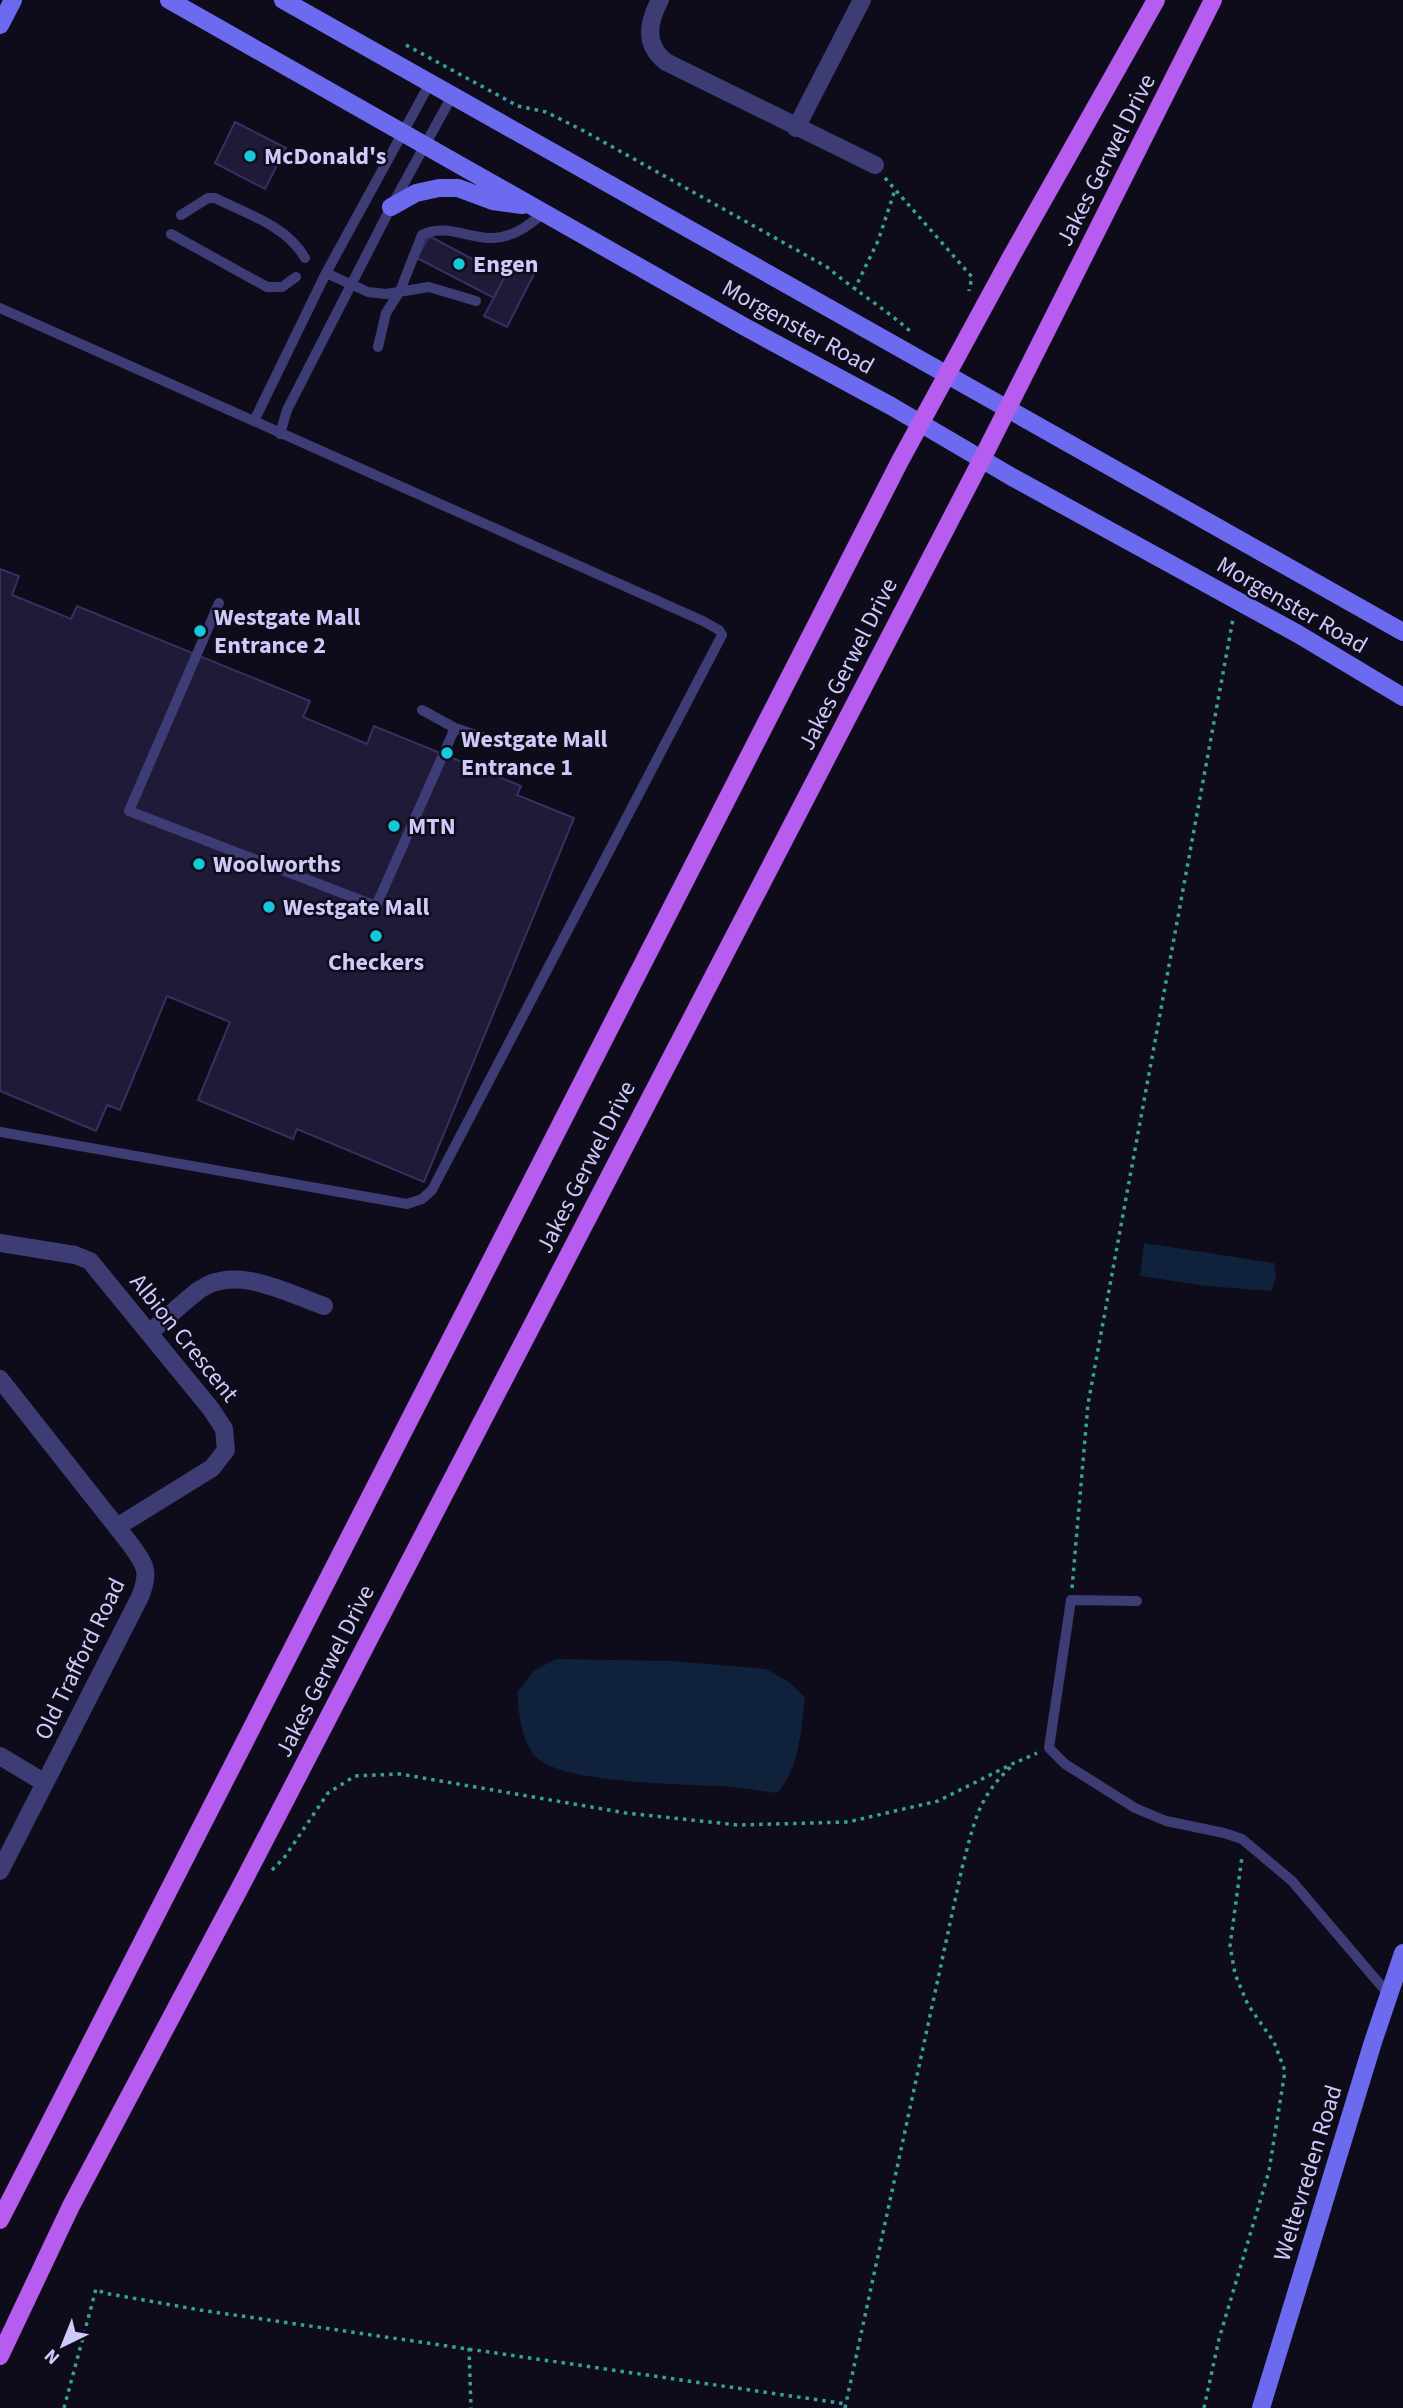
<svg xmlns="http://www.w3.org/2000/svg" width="1403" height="2408" font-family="'Source Sans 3',sans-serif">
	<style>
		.water { fill: #0f213b }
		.building { fill: #201a39; stroke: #382f62; stroke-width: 2 }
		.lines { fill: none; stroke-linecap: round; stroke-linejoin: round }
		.path { stroke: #38a099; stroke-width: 3.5; stroke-dasharray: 3.5 5; stroke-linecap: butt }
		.lane { stroke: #3d3c74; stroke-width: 10 }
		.street { stroke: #3d3c74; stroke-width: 18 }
		.secondary { stroke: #6c6bf0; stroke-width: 18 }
		.primary { stroke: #b65cef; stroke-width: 18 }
		.poi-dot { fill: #16c9da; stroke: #0e0c1a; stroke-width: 2.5 }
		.labels { text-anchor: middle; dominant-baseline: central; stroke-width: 5; stroke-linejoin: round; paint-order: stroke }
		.poi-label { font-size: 24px; font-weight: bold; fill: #cfcafa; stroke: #0e0c1a; text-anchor: start }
		.street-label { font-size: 24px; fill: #cfcafa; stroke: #0e0c1a }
	</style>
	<rect width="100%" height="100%" fill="#0e0c1a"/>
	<!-- water -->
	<path class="water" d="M1144 1243 1274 1263 1276 1277 1271 1291 1206 1286 1140 1276Z
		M556 1659 672 1661 766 1669 789 1682 805 1697C801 1730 800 1768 777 1793 763 1791 748 1789 734 1787 694 1784 557 1785 534 1755 521 1738 519 1713 517 1693L533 1671Z"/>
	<!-- building -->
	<path class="building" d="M235 122 286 148 265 189 215 163Z
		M429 236 505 276 494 298 417 258Z
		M512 263 534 274 507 327 484 316Z
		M0 569 19 576 12 595 71 619 77 606 310 701 303 717 367 744 374 726 521 786 517 795 574 818 424 1182 297 1129 293 1139 198 1100 230 1022 167 996 120 1110 107 1105 96 1131 0 1091Z"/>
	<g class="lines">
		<!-- path -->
		<path class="path" d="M406 45 518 106 546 112 584 131 827 267C854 290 884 308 910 331
			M885 178 972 277 969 291
			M854 290 878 241 895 190
			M1072 1588 1088 1404 1233 619
			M1019 1761 1037 1753
			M272 1870 284 1858 328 1793 355 1776 400 1774 626 1813 738 1825 848 1822 938 1801 1018 1761
			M469 2348 471 2408
			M64 2408 96 2289 104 2293 200 2310 846 2404
			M845 2408 962 1868C974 1824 977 1797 1013 1765
			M1204 2408 1219 2339 1269 2171 1285 2071 1274 2042 1248 2005 1235 1974 1230 1946 1242 1857"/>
		<!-- lane -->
		<path class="lane" d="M181 215 208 198H215C247 214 287 226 305 258
			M171 234 267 287H282L296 277
			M326 273 368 292 386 294 429 287 476 301
			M0 308 703 621 719 630 722 635 432 1190 422 1199 407 1204 0 1132
			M378 347 386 313 400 291 422 235C445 223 470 239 494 238 514 237 529 225 544 213
			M254 421 326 273 430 83
			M280 434 287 410 391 207 452 96
			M219 603 129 811 376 906 455 728
			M422 710 455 728 494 741
			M1137 1601 1071 1600 1049 1748 1065 1764 1135 1808 1166 1821 1224 1833 1242 1839 1292 1881 1389 1995"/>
		<!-- street -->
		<path class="street" d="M660 0C648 22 644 45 666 62L875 165
			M796 128 862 0
			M0 1243 75 1255 90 1261 211 1409 224 1429 226 1450 212 1468 117 1527
			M149 1333C166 1319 182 1303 199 1290 236 1264 287 1293 324 1306
			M0 1379 131 1545C146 1566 150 1572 140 1597L0 1871
			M0 1756 45 1783"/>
		<!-- secondary -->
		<path class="secondary" d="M169 0 745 327 891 406 1012 477 1298 634 1403 697
			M283 0 1403 632
			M0 25 13 0
			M391 207 416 193 439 188H458L493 201 522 205
			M1261 2408 1373 2042 1403 1953"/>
		<!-- primary -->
		<path class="primary" d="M0 2220 900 461 1011 257 1156 0
			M0 2356 71 2206 244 1880 982 459 1213 0"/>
	</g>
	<!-- markers -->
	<g class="poi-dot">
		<circle cx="250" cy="156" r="7"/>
		<circle cx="459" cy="264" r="7"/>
		<circle cx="200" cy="631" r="7"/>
		<circle cx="447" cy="753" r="7"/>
		<circle cx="394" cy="826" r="7"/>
		<circle cx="199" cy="864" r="7"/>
		<circle cx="269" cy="907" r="7"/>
		<circle cx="376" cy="936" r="7"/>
	</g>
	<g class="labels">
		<!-- poi labels -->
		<g class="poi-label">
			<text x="264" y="156">McDonald's</text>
			<text x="473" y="264">Engen</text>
			<text x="214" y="617">Westgate Mall<tspan x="214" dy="28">Entrance 2</tspan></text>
			<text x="461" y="739">Westgate Mall<tspan x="461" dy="28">Entrance 1</tspan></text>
			<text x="408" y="826">MTN</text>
			<text x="213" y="864">Woolworths</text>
			<text x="283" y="907">Westgate Mall</text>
			<text x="376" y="962" text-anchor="middle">Checkers</text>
		</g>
		<!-- street labels -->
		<g class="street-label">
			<text transform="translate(1106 160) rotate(-63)">Jakes Gerwel Drive</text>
			<text transform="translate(798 327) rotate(29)">Morgenster Road</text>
			<text transform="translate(1292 605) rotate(30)">Morgenster Road</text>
			<text transform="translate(848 664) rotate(-63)">Jakes Gerwel Drive</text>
			<text transform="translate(586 1167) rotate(-63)">Jakes Gerwel Drive</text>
			<text transform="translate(184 1338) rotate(51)">Albion Crescent</text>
			<text transform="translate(80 1659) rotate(-64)">Old Trafford Road</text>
			<text transform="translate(325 1671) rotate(-63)">Jakes Gerwel Drive</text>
			<text transform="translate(1308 2173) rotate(-73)">Weltevreden Road</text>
		</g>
	</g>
	<!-- north arrow -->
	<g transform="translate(63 2345) rotate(223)" stroke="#0e0c1a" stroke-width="5" paint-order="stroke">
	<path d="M0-5L12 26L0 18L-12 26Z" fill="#cfcafa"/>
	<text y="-10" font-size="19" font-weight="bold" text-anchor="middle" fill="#cfcafa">N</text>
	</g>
</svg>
